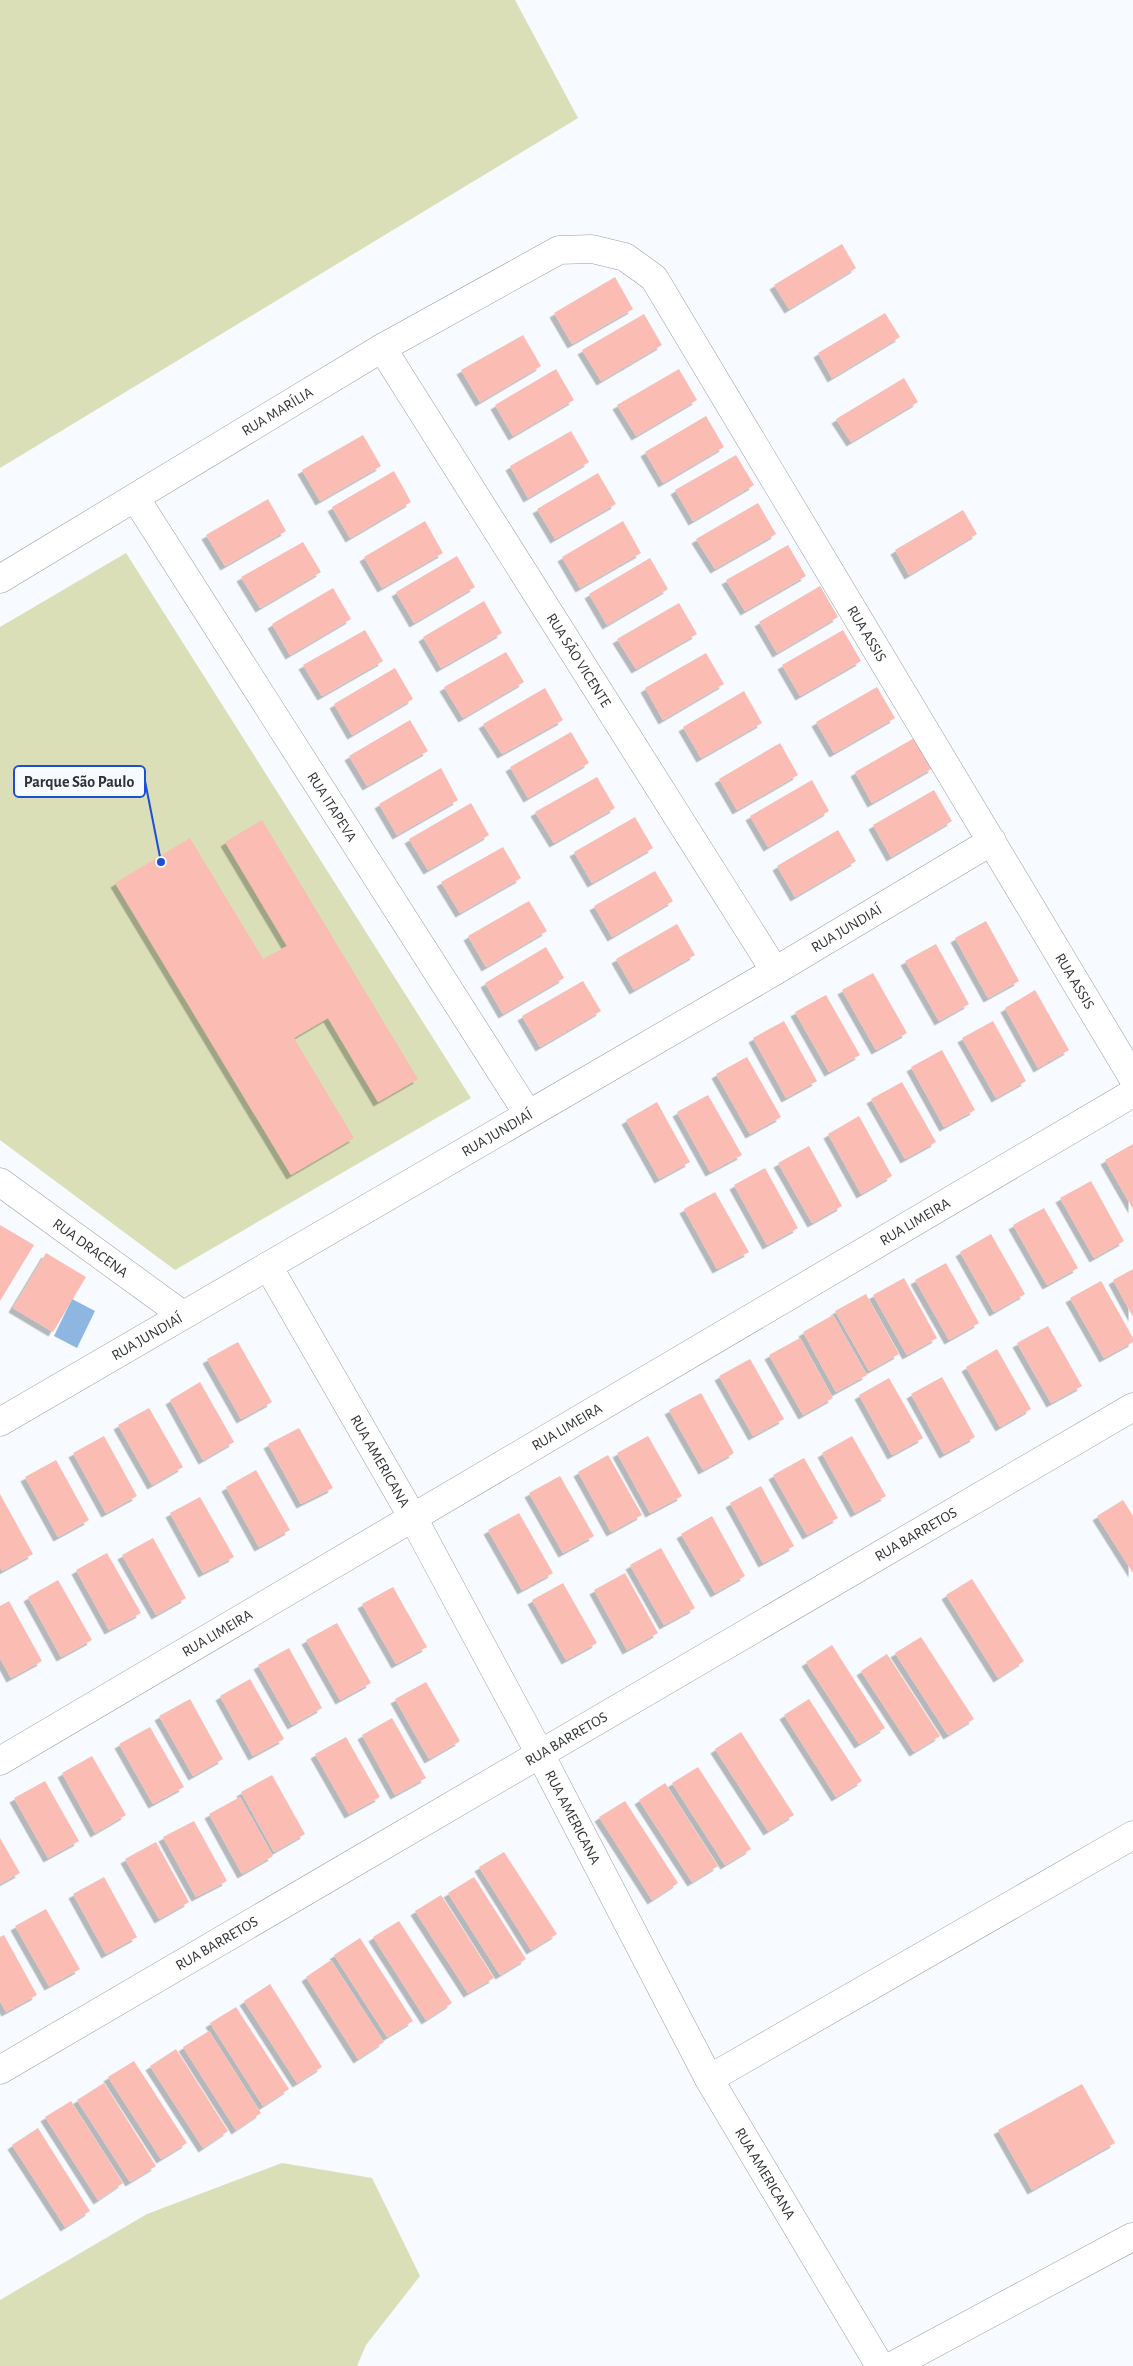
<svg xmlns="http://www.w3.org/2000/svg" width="1133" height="2366" font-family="'Alegreya Sans',sans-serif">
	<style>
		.green { fill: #dadfb8 }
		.water { fill: #8db7e0 }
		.building { fill: #fbbcb4; filter: url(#shadow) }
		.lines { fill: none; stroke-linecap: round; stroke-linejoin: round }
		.minor-casing { stroke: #989da3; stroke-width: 29 }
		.minor { stroke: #fff; stroke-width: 28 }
		.labels { text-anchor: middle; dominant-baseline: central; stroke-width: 5; stroke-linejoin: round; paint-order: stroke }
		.street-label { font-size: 15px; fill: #303335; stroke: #f7fafe }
		.leader { fill: none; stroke: #1d4ed8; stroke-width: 2 }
		.callout-dot { fill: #1d4ed8; stroke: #f7fafe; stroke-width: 2 }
		.callout { fill: #f7fafe; stroke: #1d4ed8; stroke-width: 2 }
		.callout-label { font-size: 16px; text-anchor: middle; font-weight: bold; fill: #303335 }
	</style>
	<defs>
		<filter id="shadow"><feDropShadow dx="-4.5" dy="4.5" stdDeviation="0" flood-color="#0004"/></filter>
	</defs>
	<rect width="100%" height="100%" fill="#f7fafe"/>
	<!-- green -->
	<path class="green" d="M0 0H515L578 118 0 468Z
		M126 553 471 1098 175 1270 0 1140V627Z
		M282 2163 372 2178 420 2276 366 2345 357 2366H0V2300L147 2214Z"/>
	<!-- water -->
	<path class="water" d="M72 1299 95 1311 77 1348 54 1336Z"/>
	<!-- building -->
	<path class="building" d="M842 244 856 268 789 309 774 285Z
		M615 277 633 309 572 344 554 313Z
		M885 313 900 337 832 378 818 353Z
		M644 314 662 345 601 381 582 350Z
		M523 335 541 366 480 402 461 370Z
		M556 369 574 400 513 436 495 405Z
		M679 369 697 400 636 436 617 405Z
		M904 378 918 402 851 442 836 419Z
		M706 416 724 447 663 483 645 452Z
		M571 431 589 462 528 498 510 466Z
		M363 435 381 466 320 501 302 470Z
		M736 455 754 485 693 521 675 490Z
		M394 471 411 502 350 538 332 507Z
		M598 473 616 504 555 539 537 509Z
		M268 499 286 531 225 566 206 535Z
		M758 503 776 534 715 569 696 539Z
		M963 510 977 534 909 575 895 550Z
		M425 521 443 553 382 588 364 557Z
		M623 521 641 553 580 588 562 557Z
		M303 542 321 572 260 608 241 577Z
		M788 545 806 576 745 611 726 580Z
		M457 556 475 587 414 623 396 592Z
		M650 558 668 589 607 625 589 594Z
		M820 586 838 617 777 653 759 622Z
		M333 588 351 619 290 655 272 624Z
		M484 601 502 633 441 668 423 637Z
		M679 603 697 634 636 669 617 639Z
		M365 630 383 661 322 696 303 665Z
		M843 630 861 661 800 696 782 665Z
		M506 652 524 682 463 718 444 687Z
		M706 653 724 684 663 720 645 688Z
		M395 668 413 699 352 735 334 704Z
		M877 687 895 718 834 753 816 722Z
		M545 688 563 720 502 754 483 724Z
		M744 691 762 723 701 758 683 727Z
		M410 720 428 751 367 786 349 756Z
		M571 732 589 763 528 798 510 767Z
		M916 737 933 768 872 803 855 772Z
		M780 743 798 775 737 810 719 779Z
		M441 768 458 800 397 835 379 804Z
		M597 777 615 808 554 843 535 812Z
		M812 780 829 811 768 847 750 816Z
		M934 790 952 821 891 857 873 825Z
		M471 803 489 835 428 870 409 839Z
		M635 817 653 848 592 883 574 852Z
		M262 820 418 1079 378 1102 328 1018 294 1038 354 1138 291 1175 115 883 190 838 263 959 287 946 225 842Z
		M838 830 856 861 795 897 777 866Z
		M503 847 521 878 460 913 441 882Z
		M655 871 673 901 612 937 594 906Z
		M529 901 547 931 486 967 468 936Z
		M986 921 1019 981 988 998 955 938Z
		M677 924 695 955 634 990 616 959Z
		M936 944 969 1004 939 1021 905 961Z
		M546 947 564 978 503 1014 485 983Z
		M873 973 907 1033 876 1050 842 990Z
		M583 981 601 1011 540 1047 522 1016Z
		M1035 990 1069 1050 1038 1068 1005 1008Z
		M826 995 860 1055 829 1072 795 1012Z
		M784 1021 817 1081 786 1098 753 1038Z
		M993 1021 1026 1081 996 1098 962 1038Z
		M942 1050 975 1110 944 1127 911 1067Z
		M747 1057 781 1117 750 1134 716 1074Z
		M902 1082 936 1142 905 1159 871 1099Z
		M708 1095 742 1155 710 1172 677 1112Z
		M657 1102 690 1162 659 1179 626 1120Z
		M859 1116 892 1176 861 1194 828 1134Z
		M1133 1144V1209L1105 1160Z
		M809 1146 842 1206 812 1223 778 1163Z
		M765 1168 798 1228 767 1245 734 1185Z
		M1091 1181 1124 1241 1094 1258 1060 1198Z
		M715 1192 749 1252 717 1269 684 1209Z
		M1044 1208 1078 1268 1047 1285 1013 1225Z
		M0 1225 34 1245 0 1301Z
		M991 1234 1025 1294 994 1312 960 1252Z
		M46 1253 86 1277 53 1332 13 1308Z
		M946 1263 979 1323 949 1340 915 1280Z
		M1133 1269V1317L1113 1280Z
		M904 1278 937 1338 907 1355 873 1295Z
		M1101 1281 1133 1338V1342L1104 1358 1070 1298Z
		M866 1294 899 1354 869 1371 835 1311Z
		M833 1315 867 1375 836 1392 803 1332Z
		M1048 1326 1082 1386 1051 1403 1017 1343Z
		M800 1338 833 1398 803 1415 769 1355Z
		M238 1342 272 1402 241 1419 207 1359Z
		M997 1349 1031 1409 1000 1427 966 1367Z
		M750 1359 784 1419 753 1436 719 1376Z
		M942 1377 975 1437 944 1454 911 1394Z
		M889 1378 923 1438 892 1455 859 1395Z
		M200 1382 234 1442 203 1460 170 1400Z
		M701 1393 734 1453 703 1470 669 1410Z
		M149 1408 183 1467 152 1485 118 1425Z
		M299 1428 333 1488 301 1504 268 1444Z
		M104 1436 137 1496 106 1513 73 1453Z
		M648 1436 682 1496 650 1513 617 1453Z
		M852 1436 886 1496 855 1513 822 1453Z
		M608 1455 642 1515 611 1532 578 1472Z
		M804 1458 838 1518 807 1535 773 1475Z
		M56 1460 89 1520 58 1537 25 1477Z
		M256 1470 290 1530 259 1547 226 1487Z
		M560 1476 594 1536 563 1553 529 1493Z
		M761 1486 794 1546 763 1563 730 1503Z
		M0 1494 33 1554 2 1571 0 1567Z
		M200 1497 234 1557 203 1573 170 1513Z
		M1123 1500 1133 1516V1573L1097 1516Z
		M519 1513 553 1573 522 1590 488 1530Z
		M712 1516 745 1576 715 1593 681 1534Z
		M153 1538 186 1598 156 1615 122 1555Z
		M661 1548 695 1608 664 1625 630 1565Z
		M107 1553 141 1613 109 1630 76 1570Z
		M625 1573 658 1633 627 1650 594 1590Z
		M972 1579 1024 1661 998 1678 946 1595Z
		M58 1580 92 1640 61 1657 28 1597Z
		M563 1583 597 1643 566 1660 532 1600Z
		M393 1587 427 1647 396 1664 362 1604Z
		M9 1601 42 1661 11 1678 0 1658V1606Z
		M337 1623 371 1683 340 1700 306 1640Z
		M921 1637 974 1719 948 1735 895 1653Z
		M832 1645 885 1728 859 1744 806 1662Z
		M289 1648 322 1708 292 1725 258 1665Z
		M887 1654 940 1736 914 1752 861 1671Z
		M250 1679 284 1739 253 1756 220 1696Z
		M426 1682 460 1741 429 1759 395 1699Z
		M190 1699 223 1759 193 1776 159 1716Z
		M809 1699 862 1781 836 1797 784 1715Z
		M392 1718 426 1778 395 1795 362 1735Z
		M150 1727 184 1787 153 1804 119 1744Z
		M741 1732 794 1815 768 1831 715 1749Z
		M346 1737 380 1797 349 1814 315 1754Z
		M92 1756 126 1815 95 1833 62 1773Z
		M698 1767 751 1849 725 1865 672 1783Z
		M272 1775 305 1834 274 1852 241 1792Z
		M45 1781 79 1841 48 1858 14 1798Z
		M665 1783 718 1866 692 1882 639 1800Z
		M240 1797 273 1856 242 1874 209 1814Z
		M625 1801 678 1883 652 1900 599 1817Z
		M194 1821 227 1881 196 1897 163 1837Z
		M0 1838 20 1873 0 1884Z
		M156 1842 189 1902 159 1919 125 1859Z
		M504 1852 557 1934 531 1950 479 1867Z
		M104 1877 137 1937 106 1954 73 1894Z
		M474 1877 526 1959 500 1975 448 1893Z
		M441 1895 494 1978 468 1993 415 1911Z
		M46 1909 80 1969 49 1986 15 1926Z
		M399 1921 452 2003 426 2020 373 1937Z
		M4 1935 37 1995 6 2012 0 2001V1937Z
		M360 1938 413 2021 387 2037 334 1955Z
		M331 1960 384 2042 358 2059 306 1977Z
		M270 1984 322 2067 297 2083 244 2001Z
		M236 2007 289 2089 263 2106 210 2023Z
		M209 2031 261 2113 236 2130 183 2047Z
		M176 2049 228 2131 203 2148 150 2066Z
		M134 2061 187 2143 161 2159 108 2077Z
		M104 2083 156 2166 130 2182 77 2100Z
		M1082 2084 1115 2143 1032 2190 998 2130Z
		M71 2101 123 2183 98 2200 45 2117Z
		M38 2128 90 2211 65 2227 12 2145Z"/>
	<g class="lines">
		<defs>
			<g id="minor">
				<path id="s1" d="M382 348 775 971"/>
				<path id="s2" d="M136 499 528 1114"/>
				<path id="s3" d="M0 579 382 348 559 250 592 249 625 257 654 278 1133 1078"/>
				<path id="s4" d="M0 1182 183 1315"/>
				<path id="s5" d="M268 1266 413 1518 540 1754 709 2079 880 2366"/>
				<path id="s6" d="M0 1422 775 971 992 841"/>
				<path id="s7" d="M0 1761 1133 1093"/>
				<path id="s8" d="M0 2070 1133 1407"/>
				<path d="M709 2079 1133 1835"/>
				<path d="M892 2366 1132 2237"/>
			</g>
		</defs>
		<!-- minor casing -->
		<use href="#minor" class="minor-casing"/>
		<!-- minor -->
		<use href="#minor" class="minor"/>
	</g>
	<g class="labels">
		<!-- street labels -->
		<g class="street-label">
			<text stroke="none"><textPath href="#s3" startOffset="324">RUA MARÍLIA</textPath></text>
			<text stroke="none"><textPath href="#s3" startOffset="1166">RUA ASSIS</textPath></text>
			<text stroke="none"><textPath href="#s1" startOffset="369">RUA SÃO VICENTE</textPath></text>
			<text stroke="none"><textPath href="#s2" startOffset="365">RUA ITAPEVA</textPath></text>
			<text stroke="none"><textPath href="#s6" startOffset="980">RUA JUNDIAÍ</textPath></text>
			<text stroke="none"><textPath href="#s3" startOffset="1571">RUA ASSIS</textPath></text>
			<text stroke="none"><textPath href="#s6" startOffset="575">RUA JUNDIAÍ</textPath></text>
			<text stroke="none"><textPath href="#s7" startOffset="1062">RUA LIMEIRA</textPath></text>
			<text stroke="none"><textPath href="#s4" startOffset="112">RUA DRACENA</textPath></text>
			<text stroke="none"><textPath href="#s6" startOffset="170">RUA JUNDIAÍ</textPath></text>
			<text stroke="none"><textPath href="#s7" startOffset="658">RUA LIMEIRA</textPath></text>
			<text stroke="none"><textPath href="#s5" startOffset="225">RUA AMERICANA</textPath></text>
			<text stroke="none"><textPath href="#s8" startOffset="1061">RUA BARRETOS</textPath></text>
			<text stroke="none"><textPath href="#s7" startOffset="252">RUA LIMEIRA</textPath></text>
			<text stroke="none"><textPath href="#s8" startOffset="656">RUA BARRETOS</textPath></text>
			<text stroke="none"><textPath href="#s5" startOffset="630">RUA AMERICANA</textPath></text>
			<text stroke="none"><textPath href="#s8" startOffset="251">RUA BARRETOS</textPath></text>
			<text stroke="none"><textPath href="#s5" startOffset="1035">RUA AMERICANA</textPath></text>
		</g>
	</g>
	<!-- callouts -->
	<path class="leader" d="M161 862L145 781"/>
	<circle class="callout-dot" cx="161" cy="862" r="5"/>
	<rect class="callout" x="14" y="766" width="131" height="31" rx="5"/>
	<g class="callout-label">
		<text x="79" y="787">Parque São Paulo</text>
	</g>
</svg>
